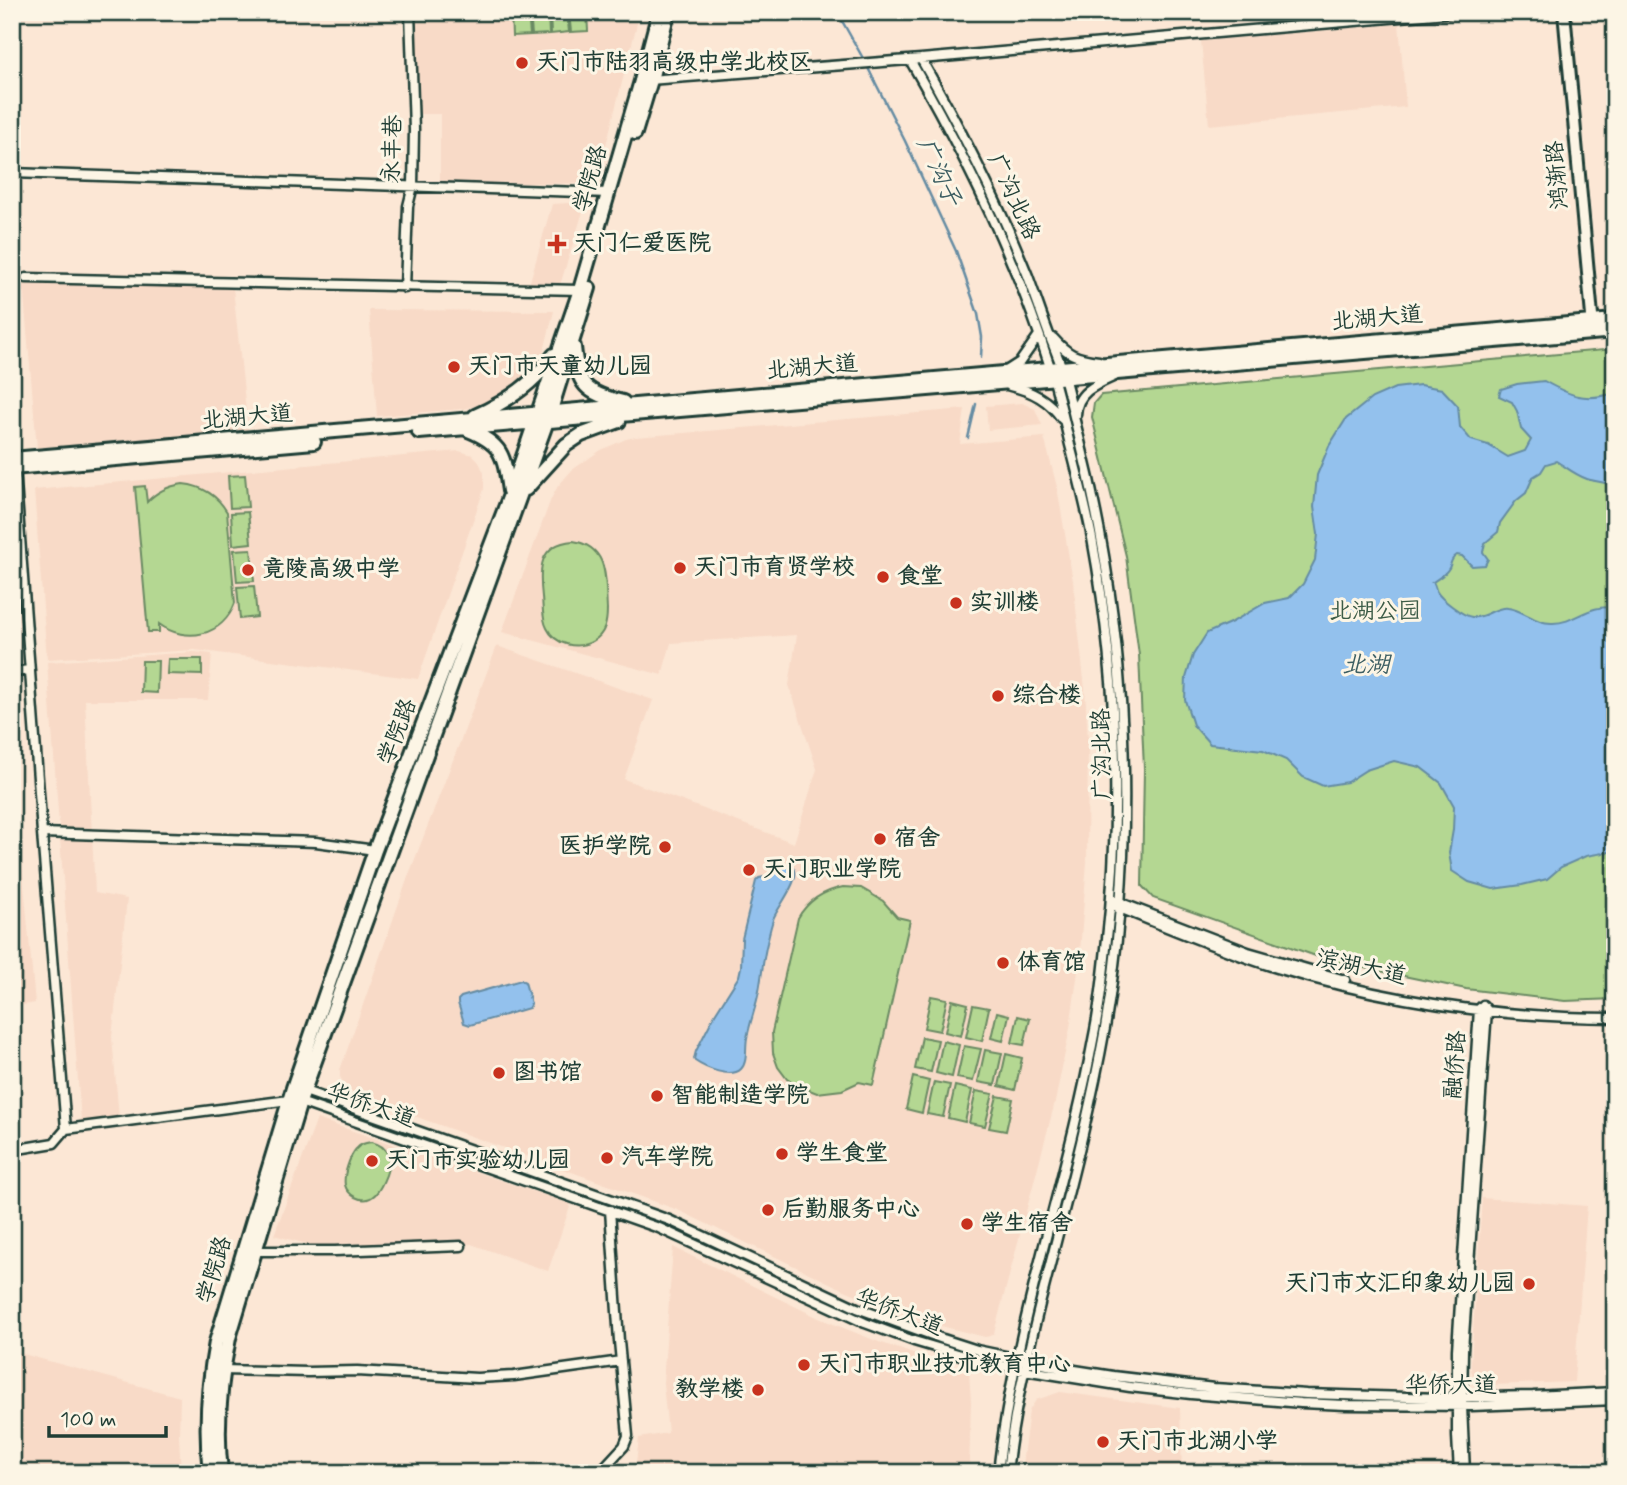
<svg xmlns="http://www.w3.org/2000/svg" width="1627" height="1485" font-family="Mynerve,'LXGW WenKai TC',sans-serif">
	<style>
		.built { fill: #f8dac7 }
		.green { fill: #b4d792; stroke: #6a8a63; stroke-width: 2 }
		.water { fill: #93c1ed; stroke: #658ca3; stroke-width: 2 }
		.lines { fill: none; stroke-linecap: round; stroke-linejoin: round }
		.stream { stroke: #658ca3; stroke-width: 2.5 }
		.minor-casing { stroke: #1f3d34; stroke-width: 13 }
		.tertiary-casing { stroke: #1f3d34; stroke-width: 16 }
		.secondary-casing { stroke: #1f3d34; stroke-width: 18 }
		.minor { stroke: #fcf5e5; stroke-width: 8 }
		.tertiary { stroke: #fcf5e5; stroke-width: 10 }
		.secondary { stroke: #fcf5e5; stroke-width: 12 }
		.poi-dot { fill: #c8321e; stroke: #fcf5e5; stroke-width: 2.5 }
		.labels { text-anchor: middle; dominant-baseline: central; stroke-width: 6; stroke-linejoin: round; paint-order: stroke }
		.poi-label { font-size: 23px; font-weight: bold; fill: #1f3d34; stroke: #fcf5e5; text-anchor: start }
		.street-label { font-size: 23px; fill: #1f3d34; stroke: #fcf5e5 }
		.park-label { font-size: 23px; fill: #3d5c47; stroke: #fcf5e5 }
		.water-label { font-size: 24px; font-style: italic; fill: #3c5e62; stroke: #fcf5e5 }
	</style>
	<rect width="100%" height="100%" fill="#fce7d5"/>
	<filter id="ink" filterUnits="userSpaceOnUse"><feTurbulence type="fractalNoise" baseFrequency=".0143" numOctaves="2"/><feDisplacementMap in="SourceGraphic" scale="14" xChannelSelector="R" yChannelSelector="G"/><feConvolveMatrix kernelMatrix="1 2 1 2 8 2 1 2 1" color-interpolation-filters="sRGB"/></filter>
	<g filter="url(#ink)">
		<!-- built -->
		<path class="built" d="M414 12H640L596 184 440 182V114H419Z
			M1399 24 1406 107 1209 125 1201 41Z
			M586 202 560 285H529L552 204Z
			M23 284 233 288 248 430 37 448Z
			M369 310 554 311 544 351 538 363 523 380 503 394 479 405 463 409 377 416Z
			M1022 403 1035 409 1042 425 988 430 986 406Z
			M965 409 960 444 1044 437 1057 487 1073 581 1085 689 1088 740 1087 862 1079 964 1070 1028 1055 1102 994 1333 990 1336 985 1337 941 1326 892 1310 840 1288 678 1210 358 1096 347 1089 340 1077V1070L408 877 497 646 653 700 624 779 794 843 817 769 789 685 797 635 671 643 662 675 502 632 551 499 558 486 572 470 601 450 626 439 636 437Z
			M459 451 473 455 478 460 484 473V489L418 679 195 650 47 659 34 490Z
			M194 652 212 654 208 700H85L95 893 127 899 112 1037 119 1118 81 1122 47 662Z
			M12 756 35 1003 12 1007Z
			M317 1119 571 1204 548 1271 471 1244 325 1249 274 1235Z
			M1482 1198 1587 1206 1574 1382 1491 1385 1482 1384 1474 1379 1471 1370V1362Z
			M673 1247 821 1319 879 1342 969 1373 971 1401 969 1473H635L639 1438 668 1433 663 1383Z
			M12 1351 180 1397 179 1436 181 1473H12Z
			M1060 1392 1180 1408 1182 1473H1021L1029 1411 1036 1400Z"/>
		<!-- green -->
		<path class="green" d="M511 12H528L530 35 512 36Z
			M530 12H548L549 34 532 35Z
			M550 12H567L569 32 551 34Z
			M569 12H587L588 31 571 32Z
			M1615 349V999L1565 1001 1466 989 1327 960 1153 898 1142 886 1144 769 1139 655 1126 556 1092 417 1094 403 1101 395Z
			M245 475 248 507 230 508 228 476Z
			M183 484C203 486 217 495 227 512L235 603C223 636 186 644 159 624V632H148L135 487 145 486 147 502C157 491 169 486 183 484Z
			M248 512 251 543 233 545 231 513Z
			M573 541C610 547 605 580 607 609 607 623 605 634 593 641 577 650 555 645 547 628 542 619 543 607 542 597 539 570 538 544 573 541Z
			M251 549 254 581 237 582 234 550Z
			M254 586 257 617 240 619 237 587Z
			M168 659H202V675L167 674Z
			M142 661H158L157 693 141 692Z
			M843 887 861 888 868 892 883 901 897 917 910 920 873 1085 859 1082 842 1090 817 1093 794 1084 787 1079 778 1067 773 1053 772 1032 798 918C808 900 823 891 843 887Z
			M931 996 947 999 940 1031 924 1028Z
			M952 1000 968 1004 961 1036 945 1032Z
			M973 1005 989 1008 982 1041 966 1037Z
			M997 1012 1009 1015 1003 1041 991 1038Z
			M1018 1016 1030 1019 1024 1045 1012 1043Z
			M922 1037 938 1040 931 1072 915 1069Z
			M943 1041 959 1045 952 1077 936 1073Z
			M964 1046 981 1049 973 1081 957 1078Z
			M985 1050 1002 1053 995 1085 978 1082Z
			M1006 1054 1022 1058 1015 1090 999 1086Z
			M913 1077 929 1081 922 1113 906 1109Z
			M934 1082 950 1085 943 1117 927 1114Z
			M955 1086 972 1090 965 1122 948 1118Z
			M976 1091 993 1094 985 1126 969 1123Z
			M997 1096 1013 1099 1006 1131 989 1128Z
			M371 1142C389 1146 392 1159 386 1175 381 1188 373 1206 355 1197 351 1195 346 1190 345 1185 343 1175 350 1156 356 1149 360 1144 365 1143 371 1142Z"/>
		<!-- water -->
		<path class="water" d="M1544 381C1571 396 1584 402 1615 393V486C1605 482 1596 482 1587 479 1575 475 1566 467 1556 461L1546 464 1541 472 1533 477 1526 493 1516 501 1500 523 1498 532 1485 543 1483 552 1488 559 1485 565 1472 566 1462 556 1457 555C1451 559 1452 561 1449 568 1445 575 1440 577 1433 582 1434 582 1436 591 1437 592 1441 599 1463 616 1472 617 1485 619 1495 606 1508 608 1524 610 1536 624 1553 623 1576 623 1588 603 1615 608V851L1586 856 1561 867 1547 879 1522 885 1493 889 1469 882 1452 871 1449 853 1453 830 1454 806 1441 783 1420 767 1394 761 1366 770 1347 782 1323 786 1303 777 1286 760 1263 750 1210 744 1193 725 1185 700 1186 678 1193 655 1207 633 1232 622 1265 603 1289 598 1303 584 1315 560 1318 534 1314 507 1317 475 1329 446 1346 419 1372 398 1395 388 1420 385 1442 389 1458 406 1460 427 1471 440 1488 445 1508 457 1525 451 1531 440 1521 429 1517 411 1512 402 1499 396 1501 389 1517 384Z
			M779 864C784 864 791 864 794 868 801 878 779 906 774 917 771 925 769 934 767 943 763 959 762 975 759 991 756 1007 750 1022 747 1038 745 1048 748 1062 741 1069 731 1079 705 1068 695 1061L694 1059 696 1051 715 1014 739 976 741 967 742 939 756 881 759 878 770 876 776 866Z
			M521 980 525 982 531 1004 529 1008 470 1025 464 1023 458 1003V1000L461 997Z"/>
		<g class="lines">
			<!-- stream -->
			<path class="stream" d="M837 12 864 60
				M867 66 905 141 956 251 978 314 982 337 981 357
				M968 438 976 404"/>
			<defs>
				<path id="minor" d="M921 59C961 129 998 201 1028 276 1035 295 1041 313 1048 332 1052 343 1057 354 1061 366 1068 389 1073 414 1079 437 1128 630 1138 832 1105 1028 1089 1119 1064 1210 1041 1300 1027 1357 1013 1414 1007 1473
					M910 60C966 157 1016 259 1050 367 1058 392 1064 419 1070 445 1078 476 1086 507 1092 538 1117 673 1122 812 1106 948 1103 977 1100 1006 1094 1035 1067 1182 1014 1324 998 1473
					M649 80 921 59 1458 12
					M12 173 609 193
					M26 278 580 290
					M405 288 408 206 413 186 414 130 410 12
					M1053 338C1068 355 1076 358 1099 361
					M1006 371 1020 362 1039 335
					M1010 386C1032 391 1049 400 1062 419
					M1076 415C1076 392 1097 384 1115 376
					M12 430 43 846 66 1129
					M12 672 30 670
					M42 833 316 842 375 850
					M1116 901 1248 952 1345 980
					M1117 907C1170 928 1223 951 1277 968 1386 1001 1501 1018 1615 1018
					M302 1090 669 1220 857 1308 943 1339 977 1350 1062 1368 1113 1376 1214 1388 1261 1391 1306 1394 1441 1398 1533 1396 1615 1392
					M12 1150 54 1143 66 1129 289 1100 300 1102 659 1228 865 1323 914 1341 985 1362 1024 1370 1130 1387 1191 1394 1301 1403 1346 1405 1472 1406 1615 1400
					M255 1251H335L461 1246
					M222 1370 308 1372 357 1371 477 1378 514 1376 621 1361
					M599 1473 624 1446 628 1436 619 1341 610 1210
					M1459 1473 1457 1436V1350L1479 1009 1483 1005 1487 1010 1463 1350 1462 1406 1465 1473"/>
				<path id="tertiary" d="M1564 12 1593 327"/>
				<path id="secondary" d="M635 133 651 80 668 12
					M574 347C578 386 585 393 623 402
					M475 416C507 402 534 384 554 355
					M468 430C503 444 504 456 509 491
					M419 432 1615 331
					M12 459 1615 320
					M12 468 314 442
					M526 489 566 445 581 435 619 421
					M210 1473C205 1429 208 1385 216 1342L293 1088 375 850 510 495 580 290 641 81 659 12
					M221 1473C216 1428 220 1382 229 1338L300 1102 550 413 589 288"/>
			</defs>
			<!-- minor casing -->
			<use href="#minor" class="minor-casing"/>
			<!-- tertiary casing -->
			<use href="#tertiary" class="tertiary-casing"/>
			<!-- secondary casing -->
			<use href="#secondary" class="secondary-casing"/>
			<!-- minor -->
			<use href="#minor" class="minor"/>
			<!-- tertiary -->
			<use href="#tertiary" class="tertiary"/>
			<!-- secondary -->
			<use href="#secondary" class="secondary"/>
		</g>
	</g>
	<!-- markers -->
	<g class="poi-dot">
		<circle cx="522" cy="63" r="7"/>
		<path d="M553.5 233.5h7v7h7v7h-7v7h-7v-7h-7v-7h7z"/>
		<circle cx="454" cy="367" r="7"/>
		<circle cx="680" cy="568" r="7"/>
		<circle cx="248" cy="570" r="7"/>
		<circle cx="883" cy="577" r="7"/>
		<circle cx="956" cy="603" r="7"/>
		<circle cx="998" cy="696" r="7"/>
		<circle cx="880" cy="839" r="7"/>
		<circle cx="665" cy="847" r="7"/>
		<circle cx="749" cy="870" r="7"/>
		<circle cx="1003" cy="963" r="7"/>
		<circle cx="499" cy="1073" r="7"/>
		<circle cx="657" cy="1096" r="7"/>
		<circle cx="782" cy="1154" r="7"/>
		<circle cx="607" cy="1158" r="7"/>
		<circle cx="372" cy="1161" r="7"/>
		<circle cx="768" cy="1210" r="7"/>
		<circle cx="967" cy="1224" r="7"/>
		<circle cx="1529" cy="1284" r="7"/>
		<circle cx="804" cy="1365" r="7"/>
		<circle cx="758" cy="1390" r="7"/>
		<circle cx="1103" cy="1442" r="7"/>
	</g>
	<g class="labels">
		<!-- poi labels -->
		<g class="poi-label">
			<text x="536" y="63">天门市陆羽高级中学北校区</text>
			<text x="573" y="244">天门仁爱医院</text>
			<text x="468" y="367">天门市天童幼儿园</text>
			<text x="694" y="568">天门市育贤学校</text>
			<text x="262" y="570">竟陵高级中学</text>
			<text x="897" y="577">食堂</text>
			<text x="970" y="603">实训楼</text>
			<text x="1012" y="696">综合楼</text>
			<text x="894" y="839">宿舍</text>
			<text x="651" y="847" text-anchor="end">医护学院</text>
			<text x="763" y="870">天门职业学院</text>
			<text x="1017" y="963">体育馆</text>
			<text x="513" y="1073">图书馆</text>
			<text x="671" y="1096">智能制造学院</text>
			<text x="796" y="1154">学生食堂</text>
			<text x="621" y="1158">汽车学院</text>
			<text x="386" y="1161">天门市实验幼儿园</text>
			<text x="782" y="1210">后勤服务中心</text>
			<text x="981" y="1224">学生宿舍</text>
			<text x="1515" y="1284" text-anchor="end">天门市文汇印象幼儿园</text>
			<text x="818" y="1365">天门市职业技术教育中心</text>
			<text x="744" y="1390" text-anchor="end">教学楼</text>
			<text x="1117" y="1442">天门市北湖小学</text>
		</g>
		<!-- street labels -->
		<g class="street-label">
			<text transform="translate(393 149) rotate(-88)">永丰巷</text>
			<text transform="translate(1558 175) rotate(-95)">鸿渐路</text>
			<text transform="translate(591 179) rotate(-74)">学院路</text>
			<text transform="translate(1013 197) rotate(65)">广沟北路</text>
			<text transform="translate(1377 319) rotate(-5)">北湖大道</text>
			<text transform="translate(812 368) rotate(-5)">北湖大道</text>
			<text transform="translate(247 418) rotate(-5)">北湖大道</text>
			<text transform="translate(398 732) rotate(-69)">学院路</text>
			<text transform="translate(1103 754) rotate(-91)">广沟北路</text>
			<text transform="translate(1361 968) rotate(12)">滨湖大道</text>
			<text transform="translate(1456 1065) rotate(-86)">融侨路</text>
			<text transform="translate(371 1106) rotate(19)">华侨大道</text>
			<text transform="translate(215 1270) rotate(-73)">学院路</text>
			<text transform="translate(899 1313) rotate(21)">华侨大道</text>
			<text x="1451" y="1386">华侨大道</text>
		</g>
		<!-- park labels -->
		<g class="park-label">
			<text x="1375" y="612">北湖公园</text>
		</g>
		<!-- water labels -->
		<g class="water-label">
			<text transform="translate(938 172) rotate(65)">广沟子</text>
			<text x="1366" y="665">北湖</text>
		</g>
	</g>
	<!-- margin -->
	<rect width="1627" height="1485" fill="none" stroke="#fcf5e5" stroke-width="42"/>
	<rect x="21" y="21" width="1585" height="1443" fill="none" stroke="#1f3d34" stroke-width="2.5" filter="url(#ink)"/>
	<!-- scale -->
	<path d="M49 1426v10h117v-10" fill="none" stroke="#1f3d34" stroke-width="3.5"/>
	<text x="60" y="1426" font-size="21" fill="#1f3d34" stroke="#fcf5e5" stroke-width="5" paint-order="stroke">100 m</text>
</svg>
